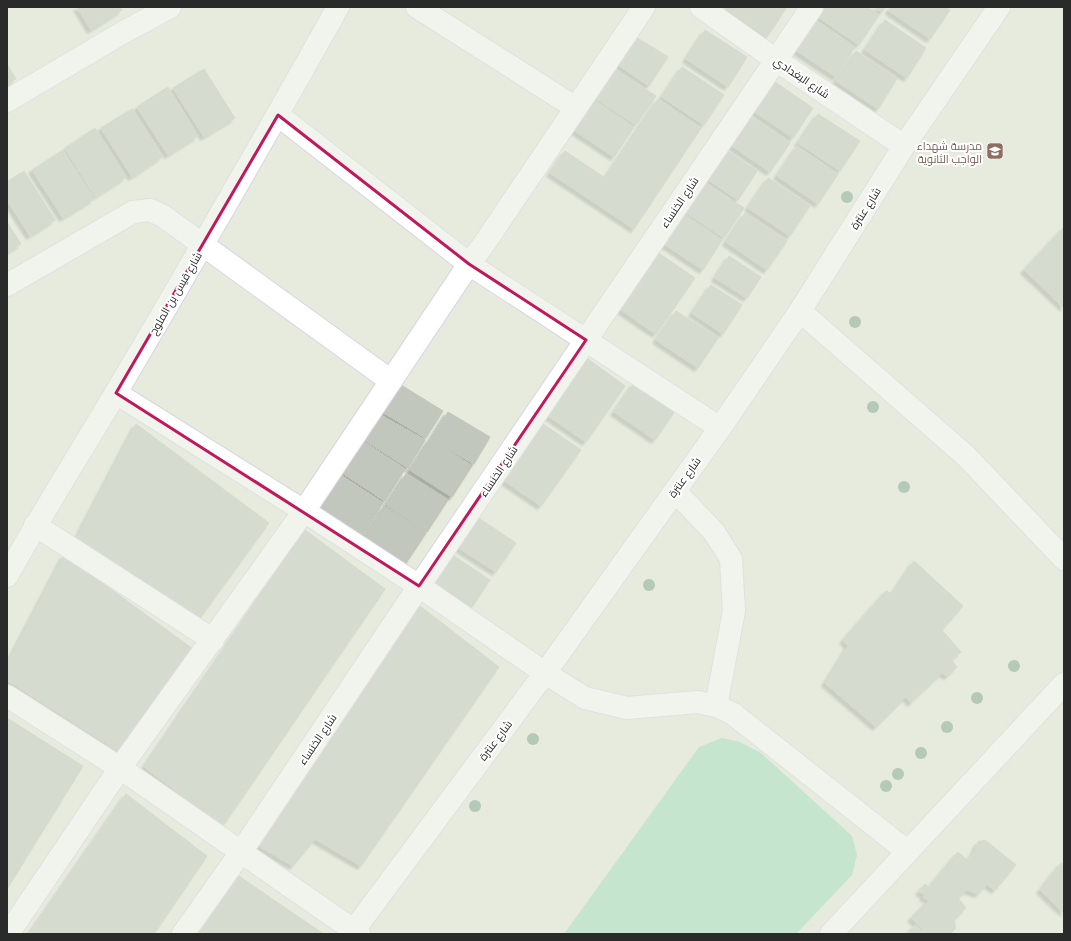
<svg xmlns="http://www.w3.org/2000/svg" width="1071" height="941" font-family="Lato,Cairo,sans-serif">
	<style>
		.green { fill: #9fddba }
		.building { fill: #c2c7bd; stroke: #c0c6b7; filter: url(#shadow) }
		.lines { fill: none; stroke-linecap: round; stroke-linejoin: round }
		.street-casing { stroke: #dcd3e2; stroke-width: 24 }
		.street { stroke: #fff; stroke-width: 22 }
		.tree { fill: #7a9f8a }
		.marked { fill: none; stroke: #c2185b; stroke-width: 3; stroke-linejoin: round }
		.labels { text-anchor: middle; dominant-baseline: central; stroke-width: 4; stroke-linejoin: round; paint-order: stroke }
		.street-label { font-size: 11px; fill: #2a2a2a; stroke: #fff }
		.education-label { font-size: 11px; fill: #785e54; stroke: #fff; text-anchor: end }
	</style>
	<defs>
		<filter id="shadow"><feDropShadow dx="-3.5" dy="3.5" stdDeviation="1" flood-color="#0004"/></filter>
	</defs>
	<rect width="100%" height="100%" fill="#e6ebde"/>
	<!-- green -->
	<path class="green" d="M722 738 740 742 761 753 852 836 857 855 852 875 796 934H564L699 747Z"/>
	<!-- building -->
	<path class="building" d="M77 7H120L122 10 91 30Z
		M727 7H787L767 37 725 9Z
		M825 7H867L879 15 859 45 818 17Z
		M874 7H886L882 12Z
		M891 7H946L950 10 930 39 889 11Z
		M814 19 855 47 836 77 794 49Z
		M885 20 926 48 907 78 865 50Z
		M705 30 747 57 728 87 686 59Z
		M636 37 668 57 649 86 618 65Z
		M856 51 897 79 878 109 836 81Z
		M7 64 16 79 7 84Z
		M682 67 724 95 704 125 662 97Z
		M614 68 656 96 636 125 594 98Z
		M204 69 235 118 204 137 173 88Z
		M772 80 813 108 793 138 752 110Z
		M168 87 198 136 168 155 137 107Z
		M592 99 634 127 614 157 572 129Z
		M658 99 701 128 634 229 550 173 565 151 605 178Z
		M132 109 162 157 132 177 101 128Z
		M818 114 860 141 840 171 798 143Z
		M748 115 790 143 770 172 729 144Z
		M95 128 126 177 95 197 65 148Z
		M797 146 838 174 818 204 777 176Z
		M63 150 94 199 63 218 32 170Z
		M726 150 757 171 738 200 707 179Z
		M24 171 55 220 30 236 7 200V182Z
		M768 178 810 206 790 236 748 208Z
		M702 180 744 208 724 238 682 210Z
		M681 212 722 240 703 270 661 242Z
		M745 213 787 241 767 270 726 242Z
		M7 222 21 244 7 253Z
		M1064 227V308L1024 270Z
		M657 252 695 278 656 334 618 308Z
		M729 256 761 277 747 298 715 278Z
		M711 285 742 305 723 334 692 313Z
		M676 311 718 338 698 368 656 340Z
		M588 359 625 386 586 442 548 416Z
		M634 383 675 411 655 440 614 412Z
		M401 385 443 411 426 438 384 413Z
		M448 412 490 437 474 464 431 439Z
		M382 416 425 440 408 468 366 441Z
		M136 424 269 523 198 621 75 541Z
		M543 424 581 450 541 506 503 480Z
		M430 439 472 466 452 497 410 470Z
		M364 442 405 469 385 501 344 474Z
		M406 474 448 500 427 532 386 505Z
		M342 476 383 503 363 535 321 508Z
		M384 506 426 533 405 565 363 538Z
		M474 515 516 543 496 572 454 545Z
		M305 530 385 589 223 826 144 767Z
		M448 552 490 580 470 610 428 582Z
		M64 555 193 649 121 753 7 680V664Z
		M914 561 963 606 942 630 961 652 951 659 957 667 948 676 942 673 911 703 906 697 876 727 825 683 848 646 843 640 886 591 892 594Z
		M416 603 499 667 361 866 315 839 293 866 257 845Z
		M7 718 83 766 7 889Z
		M126 794 207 856 154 934H29Z
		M985 840 1016 865 995 890 987 884 978 894 967 890 958 898 966 908 953 921 955 923V929L950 934H927L911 918 929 900 923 897 924 894 919 892 925 884 929 887 958 852 967 860 974 852 978 842Z
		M1061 863 1064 865V913L1040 890Z
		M236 874 322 933 321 934H195Z
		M915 925 926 934H908Z"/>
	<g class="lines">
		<defs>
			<path id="street" d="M417 7 576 108
				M701 7 776 60 904 146
				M7 101 122 33 170 7
				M278 115 469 264 720 428
				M7 285 133 212 150 210 163 216 391 381
				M800 311 966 456 1064 559
				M116 393 304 511 419 586 545 673 585 698 627 708 698 702 716 706 732 713 908 852
				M675 491 714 532 731 559 734 611 716 706
				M35 525 213 640
				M7 576C42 513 80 453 117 391 192 264 266 136 338 7
				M7 696 120 768 359 934
				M8 934 120 768 304 511 469 264 484 244 644 7
				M183 934 241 852 419 586 812 7
				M351 934 545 673 720 428 800 311 904 146 999 7
				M831 934 1064 684"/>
		</defs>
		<!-- street casing -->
		<use href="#street" class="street-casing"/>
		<!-- street -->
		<use href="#street" class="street"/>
	</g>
	<!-- trees -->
	<g class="tree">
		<circle cx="847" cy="197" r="6"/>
		<circle cx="855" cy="322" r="6"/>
		<circle cx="873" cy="407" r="6"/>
		<circle cx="904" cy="487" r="6"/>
		<circle cx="649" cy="585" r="6"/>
		<circle cx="1014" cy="666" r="6"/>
		<circle cx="977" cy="698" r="6"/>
		<circle cx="947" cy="727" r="6"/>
		<circle cx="533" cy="739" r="6"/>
		<circle cx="921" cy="753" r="6"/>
		<circle cx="898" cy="774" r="6"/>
		<circle cx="886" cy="786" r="6"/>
		<circle cx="475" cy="806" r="6"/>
	</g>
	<!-- marked area -->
	<path d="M0 0H1071V941H0ZM278 115 469 264 586 340 419 586 116 393Z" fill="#e6ebde" fill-opacity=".55" fill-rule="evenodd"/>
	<path class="marked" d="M278 115 469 264 586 340 419 586 116 393Z"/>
	<!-- icons -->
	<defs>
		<symbol id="school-square" viewBox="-11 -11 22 22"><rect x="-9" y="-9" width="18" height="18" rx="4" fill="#8d6e63" stroke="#fff"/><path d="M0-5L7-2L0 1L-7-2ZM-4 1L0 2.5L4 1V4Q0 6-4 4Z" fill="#fff"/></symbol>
	</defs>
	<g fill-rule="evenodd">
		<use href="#school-square" x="985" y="141" width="20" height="20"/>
	</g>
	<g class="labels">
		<!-- street labels -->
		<g class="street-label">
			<text transform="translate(802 77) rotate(34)">شارع البغدادي</text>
			<text transform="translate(679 202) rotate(-56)">شارع الخنساء</text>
			<text transform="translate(865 208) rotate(-58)">شارع عنترة</text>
			<text transform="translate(175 293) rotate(-60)">شارع قيس بن الملوح</text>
			<text transform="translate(498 471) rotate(-56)">شارع الخنساء</text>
			<text transform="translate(684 477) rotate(-54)">شارع عنترة</text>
			<text transform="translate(317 739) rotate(-56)">شارع الخنساء</text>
			<text transform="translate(495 740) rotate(-53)">شارع عنترة</text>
		</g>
		<!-- education labels -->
		<g class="education-label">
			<text x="982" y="145">مدرسة شهداء<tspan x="982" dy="13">الواجب الثانوية</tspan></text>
		</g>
	</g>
	<!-- border -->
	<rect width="1071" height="941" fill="none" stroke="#2a2a2a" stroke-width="16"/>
</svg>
